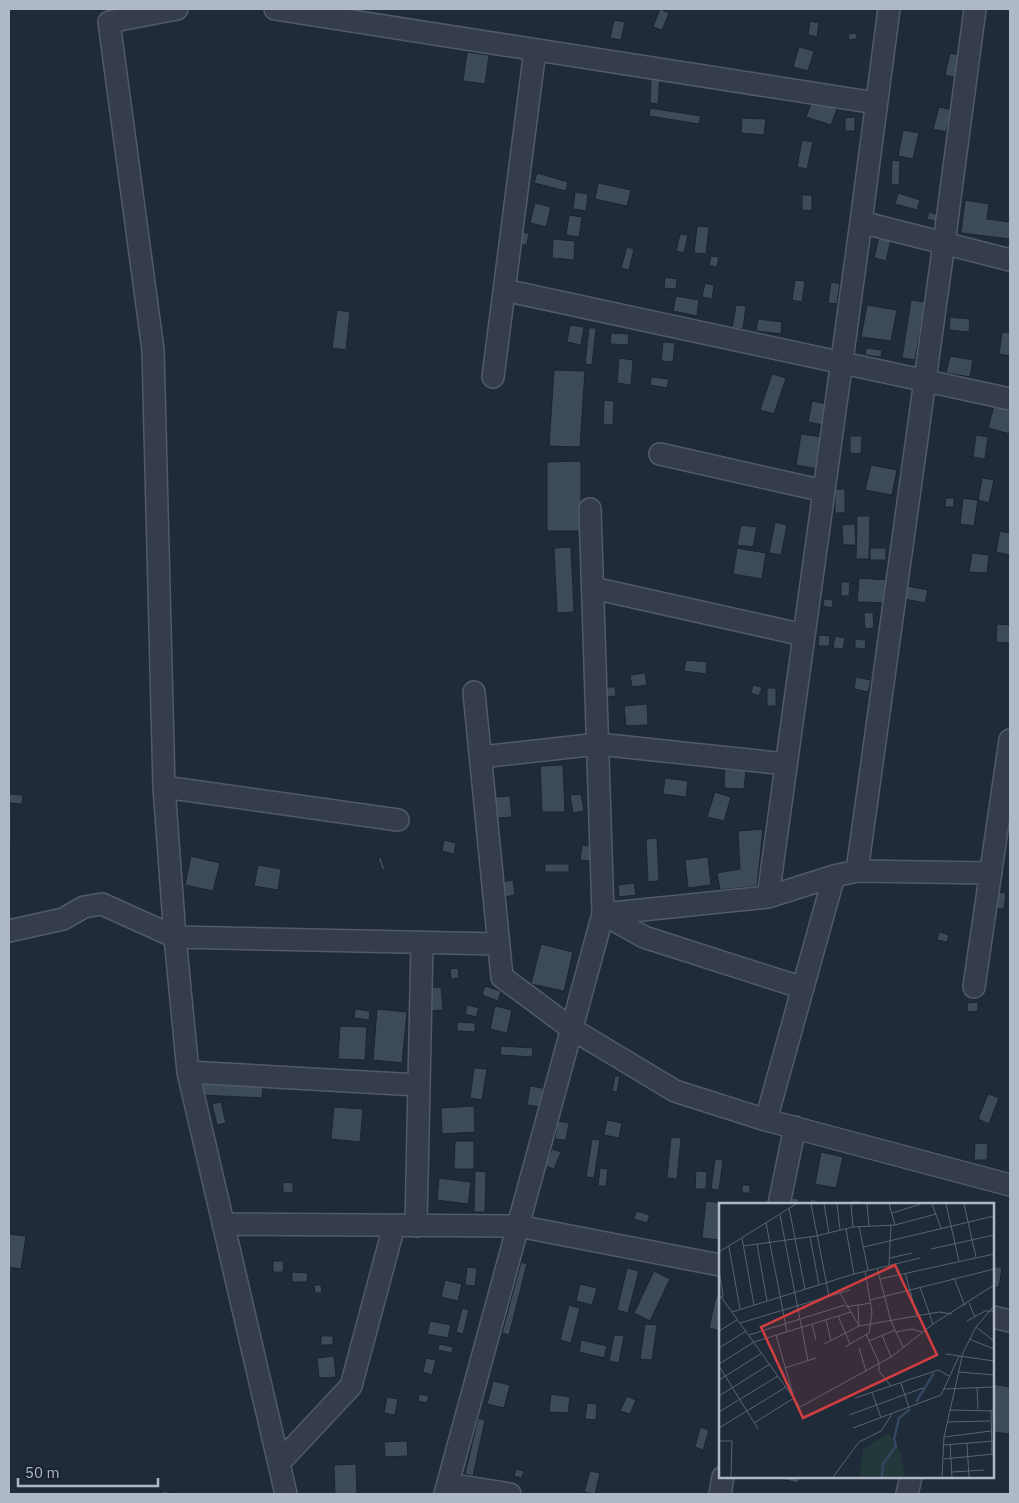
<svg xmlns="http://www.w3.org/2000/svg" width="1019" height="1503" font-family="'IBM Plex Sans',sans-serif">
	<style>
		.building { fill: #3c4a59; stroke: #1b2430 }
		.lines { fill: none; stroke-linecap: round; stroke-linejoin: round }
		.street-casing { stroke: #515b67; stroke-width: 24 }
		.street { stroke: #343d49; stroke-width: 21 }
		.inset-river { fill: none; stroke: #334761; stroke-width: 2.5 }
		.inset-road { fill: none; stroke: #596371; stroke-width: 1 }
		.view { fill: #d03e40; fill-opacity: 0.15; stroke: #d03e40; stroke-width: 2.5 }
		.inset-edge { fill: none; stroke: #aeb8c6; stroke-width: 2.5 }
	</style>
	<rect width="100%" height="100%" fill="#202b39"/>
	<!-- building -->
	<path class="building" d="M660 9 669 13 662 30 653 27Z
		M614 20 625 22 621 40 610 38Z
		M810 21 819 23 817 37 808 35Z
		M856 33 857 39 849 40 848 34Z
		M799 47 814 51 808 71 793 67Z
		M467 52 489 55 485 84 463 81Z
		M950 53 962 56 957 78 945 75Z
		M651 76 660 77 658 104 650 103Z
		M813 98 838 106 831 125 806 117Z
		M939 107 952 110 946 132 933 129Z
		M650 108 701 116 699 124 649 116Z
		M855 117V131H845V118Z
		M742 118 766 119 764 135 741 133Z
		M903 130 919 133 913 159 898 156Z
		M802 140 813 142 807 169 797 167Z
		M892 160 900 161 899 185H891Z
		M537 173 568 182 566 191 534 183Z
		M598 183 631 190 627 206 595 199Z
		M575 192 588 194 586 211 573 209Z
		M898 193 920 200 917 210 895 204Z
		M802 195H812V211L802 210Z
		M965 200 989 204 987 219 1010 222V239L961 233Z
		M535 203 551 207 546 227 530 223Z
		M929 212 939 215 937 222 927 219Z
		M569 215 582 217 579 237 566 235Z
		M697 226 709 227 706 254 694 253Z
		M518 232 529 233 527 245H517Z
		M680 234 688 235 684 253 676 251Z
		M879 237 891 239 886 261 874 258Z
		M553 239 575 241 574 260 552 258Z
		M627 247 634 249 629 270 621 268Z
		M711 256 719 257 717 267 709 265Z
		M665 277 677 279 676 289 664 288Z
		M795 280 805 281 802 302 792 300Z
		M831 282 840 284 837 304 828 303Z
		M705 283 714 285 712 299 702 297Z
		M676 296 699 300 697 316 673 311Z
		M911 300 925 302 915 360 902 358Z
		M736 305 746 306 743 329 732 328Z
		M867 305 897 310 891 341 861 337Z
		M337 310 350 312 346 350 332 348Z
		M950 317 970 319 969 332 949 330Z
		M758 319 782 322 781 334 756 331Z
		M570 325 584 327 581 345 567 342Z
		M589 328H596L592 365 585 364Z
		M1002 332 1010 333V356L999 354Z
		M611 333 629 334 628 345 610 344Z
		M663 342 675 343 673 362 661 361Z
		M866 348 882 350 881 357 865 355Z
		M950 356 973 360 970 377 946 373Z
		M619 358 633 360 631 385 617 383Z
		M554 370 585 371 580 447 549 446Z
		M772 374 786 378 774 414 760 410Z
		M651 377 669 379 667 388 650 385Z
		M604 400 614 401 613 425 603 424Z
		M812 401 827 404 823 425 808 422Z
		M994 406 1010 410V434L988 428Z
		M801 434 823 437 818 469 796 465Z
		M976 435 988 437 985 459 973 457Z
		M850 436H862L861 454 850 453Z
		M581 461V531H547V462Z
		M871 465 897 470 892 495 865 490Z
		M982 478 994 480 989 503 978 500Z
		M835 489H845V513H835Z
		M946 498H954V507H945Z
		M963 498 978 500 974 526 960 524Z
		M857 516H870L869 559H856Z
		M775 522 787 525 781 555 769 553Z
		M855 524 856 545H843L842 525Z
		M741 525 757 527 753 547 737 545Z
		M1000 531 1010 533V555L996 552Z
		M571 547 574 612 557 613 554 548Z
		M737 548 766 553 762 579 733 574Z
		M870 548H886V560H870Z
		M972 553 989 555 987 573 969 572Z
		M859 578 888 580 886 603 857 602Z
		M841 582H850L849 596H841Z
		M907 586 928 590 925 603 905 599Z
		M824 599 833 600 832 608 823 606Z
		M873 612 874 628 865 629 864 613Z
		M997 624 1010 625V643L996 642Z
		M819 635 830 636 829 646H818Z
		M835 636 845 638 843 649 833 648Z
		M855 639 866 640 865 649 855 648Z
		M686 660 707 662 706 674 684 671Z
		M645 673 647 685 632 687 630 675Z
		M856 677 871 680 868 692 854 689Z
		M753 685 762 687 759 696 751 693Z
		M604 687H615L616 696 604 697Z
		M767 688H776V706H767Z
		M647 704 648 725 626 726 624 706Z
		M563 765 565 812H542L540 766Z
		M725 767 746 769 744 789 724 788Z
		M665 778 688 781 686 797 663 794Z
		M715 792 731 797 724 821 707 817Z
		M9 794 23 795 22 804 9 803Z
		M581 794 584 811 573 813 570 795Z
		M510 796 512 817 496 818 494 797Z
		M9 810H11V843H9Z
		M763 829 757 886 720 890 717 873 740 869 738 831Z
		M657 838 659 881 648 882 646 839Z
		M444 840 456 843 454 854 442 851Z
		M582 845 593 846 592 861 580 860Z
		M191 856 220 863 213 891 185 885Z
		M381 857 385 869 382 870 378 858Z
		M708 857 711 885 688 888 685 860Z
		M545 864H569V872H545Z
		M258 865 281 869 278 890 254 886Z
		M513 880 515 895 505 897 503 882Z
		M634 883 636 895 619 897 618 885Z
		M998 892 1006 893 1004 909 996 908Z
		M939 932 949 935 947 942 937 940Z
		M541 944 573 952 564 991 531 984Z
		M458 968 459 978 451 979 450 969Z
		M485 986 501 991 498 1001 482 995Z
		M441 987 443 1010 430 1011 428 988Z
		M978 1002V1011L968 1012 967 1003Z
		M467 1005 479 1008 476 1017 465 1014Z
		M495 1006 512 1010 507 1033 490 1029Z
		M355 1009 370 1011 369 1020 354 1018Z
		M377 1009 407 1012 402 1063 373 1060Z
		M457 1022 475 1023V1032L457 1031Z
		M340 1026 367 1027 365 1060 338 1059Z
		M501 1046 533 1048 532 1057 500 1055Z
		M474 1068 487 1069 482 1100 470 1098Z
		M615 1076H620L617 1092 612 1091Z
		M202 1081 263 1083 262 1098 201 1095Z
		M530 1086 543 1088 540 1107 527 1105Z
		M988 1094 999 1098 989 1124 978 1119Z
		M221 1102 226 1123 217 1125 212 1104Z
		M474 1106 475 1132 442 1134 441 1108Z
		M334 1107 363 1109 360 1142 331 1139Z
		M607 1120 622 1123 619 1138 604 1135Z
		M558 1121 569 1123 566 1140 555 1139Z
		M671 1137 681 1138 677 1179 667 1178Z
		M592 1139 600 1140 594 1178 586 1177Z
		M455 1141H474V1169H454Z
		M975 1143 988 1144 987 1160H974Z
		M552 1149 561 1152 554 1169 545 1166Z
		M821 1152 843 1157 836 1188 815 1184Z
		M715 1159 723 1160 719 1190 711 1189Z
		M600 1168 608 1169 606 1186H598Z
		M475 1171 486 1172 485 1212H474Z
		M696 1171 707 1172 706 1189H695Z
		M439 1178 471 1182 468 1204 437 1200Z
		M283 1182 293 1183V1193L283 1192Z
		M742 1185H750V1193H742Z
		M792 1198 799 1199 798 1204H791Z
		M811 1199 823 1203V1204H810Z
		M851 1200 862 1201V1204H851Z
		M706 1201 732 1204H720V1240L702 1238Z
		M636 1211 650 1215 647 1223 634 1219Z
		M9 1234 26 1236 21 1269 9 1267Z
		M273 1261H284L283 1272H273Z
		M521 1262 527 1264 509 1335 502 1333Z
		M993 1266 1002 1268 999 1287H993Z
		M467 1267 477 1268 475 1286 465 1285Z
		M627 1268 639 1271 628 1313 617 1310Z
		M654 1271 670 1279 650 1321 634 1313Z
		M292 1272 308 1273 307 1282H292Z
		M445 1280 462 1284 458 1301 441 1297Z
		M580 1284 597 1288 592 1305 576 1301Z
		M314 1285H321L322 1293H315Z
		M716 1296 720 1297V1331L709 1328Z
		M569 1305 580 1308 571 1343 560 1340Z
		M462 1308 469 1310 463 1334 456 1332Z
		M430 1321 451 1325 448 1338 427 1334Z
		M645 1324 657 1325 652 1360 640 1359Z
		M614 1335 624 1336 619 1363 609 1361Z
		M321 1336H333V1345H321Z
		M581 1340 607 1346 604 1358 579 1352Z
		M439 1344 453 1347 452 1353 438 1350Z
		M334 1356 336 1377 319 1378 317 1358Z
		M426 1358 436 1360 432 1375 423 1372Z
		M493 1381 510 1385 504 1408 487 1404Z
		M993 1384 1010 1387V1434L993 1432Z
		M419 1394 429 1396 427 1403 418 1401Z
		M551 1394 570 1397 568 1413 549 1412Z
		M627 1396 636 1400 630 1414 620 1411Z
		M387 1397 398 1399 395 1415 384 1413Z
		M587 1403 597 1404 596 1420 585 1419Z
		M478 1418 485 1420 473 1476 465 1474Z
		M700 1427 709 1430 703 1450 695 1447Z
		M407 1441 408 1456 385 1457 384 1442Z
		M356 1464 357 1494H335L334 1465Z
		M516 1469 524 1471 522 1478 514 1476Z
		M590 1471 600 1473 595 1494 584 1492Z
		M777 1477H800L798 1483 777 1478Z
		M163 1491 178 1494H162Z"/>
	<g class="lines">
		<defs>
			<path id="street" d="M177 9 109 22 153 350 164 787 175 937 188 1072 286 1494
				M275 9 876 103
				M861 222 1010 260
				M504 290 1010 399
				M493 377 535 50
				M660 454 824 491
				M593 588 804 635
				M474 692 502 977 572 1029 675 1091 766 1120 1010 1185
				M481 757 598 744 786 764
				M164 787 398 820
				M857 871 944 243 975 9
				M768 897 861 222 889 9
				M603 914 768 897 834 876 857 871 991 873
				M603 914 644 937 803 988
				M9 931 63 919 84 907 102 904 175 937 499 944
				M974 987 1010 740
				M188 1072 418 1085
				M766 1120 834 876
				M779 1204 795 1127
				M223 1224 518 1226 720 1265
				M416 1226 422 943
				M993 1317 1010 1321
				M279 1463 351 1386 394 1226
				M448 1484 510 1494
				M445 1494 603 914 590 509
				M720 1494 723 1477
				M907 1494 911 1477"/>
		</defs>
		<!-- street casing -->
		<use href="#street" class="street-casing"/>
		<!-- street -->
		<use href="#street" class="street"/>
	</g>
	<!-- overview -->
	<g transform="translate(719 1203)">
		<rect width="275" height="275" fill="#202b39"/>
		<path d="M170 230 182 251 186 274H141L144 246Z" fill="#22383a"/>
		<path class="inset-river" d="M197 199 215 170M163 274 164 261 177 243 175 236 180 215 191 206"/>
		<path class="inset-road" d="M92 1 110 93M105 1 110 30M118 1 121 27M132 1 134 24M148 1 150 23M170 1 176 22M213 1 222 25M227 1 240 58M245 1 257 54M70 5 86 86M173 10 202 1M61 12 89 158M47 20 68 129M140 23 149 67M127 26 135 71M91 34 100 82M23 35 35 102M38 41 48 98M24 43 97 33 134 24 176 22 217 11M10 44 21 106M145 44 275 13M212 46 275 32M0 49 77 1M171 55 193 50M170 62 172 22M158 65 172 118 184 144M0 67 4 93 0 96M186 70 198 113M235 75 246 103M161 76 275 51M201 84 214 121M121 90 140 123M0 91 81 204 172 154 214 121 275 82M151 97 275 66M250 100 256 114M139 102 140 123M127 104 152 100M13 109 135 71 201 55M119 113 131 141M107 117 112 138M248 118 266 108H275M21 120 131 87M93 121 97 137M257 124 275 138M0 128 18 117M177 129 193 126 203 129M147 131 160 160V168L172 183M30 132 126 102M163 132 172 154M250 136 275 146M150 138 176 127M105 141 140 123 220 109 233 111M126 144 150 130 153 109 146 68M0 145 27 128M140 145 147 168M227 151 275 158M242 154 257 124 275 103M0 161 35 139 132 109M0 163 39 226M66 165 97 155M240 169 275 172M0 177 43 150M182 180 190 205M258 185 259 206M225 186 275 184M153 189 162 215M0 193 51 161M136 195 219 167 230 173M231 207 275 208M272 207 273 251M0 209 59 173M130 212 204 185M229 219 271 218M35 220 75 195 57 132M0 225 67 184M134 225 222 192 240 153M225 234 272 228M0 238H13L12 274M248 240 250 274M231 241 233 274M225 242 275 238M225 256 275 251M233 269 265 267M114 274 140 239 162 228 173 211M223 274 225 234 243 154"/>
		<path class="view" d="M176 62 218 152 84 215 42 124Z"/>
		<rect width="275" height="275" class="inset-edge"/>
	</g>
	<!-- border -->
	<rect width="1019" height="1503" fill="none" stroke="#aeb8c6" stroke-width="20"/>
	<!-- scale -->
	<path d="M18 1478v8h140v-8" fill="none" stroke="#aeb8c6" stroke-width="2.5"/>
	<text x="25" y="1478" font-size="15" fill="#aeb8c6" stroke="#19222e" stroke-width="4" paint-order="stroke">50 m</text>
</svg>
